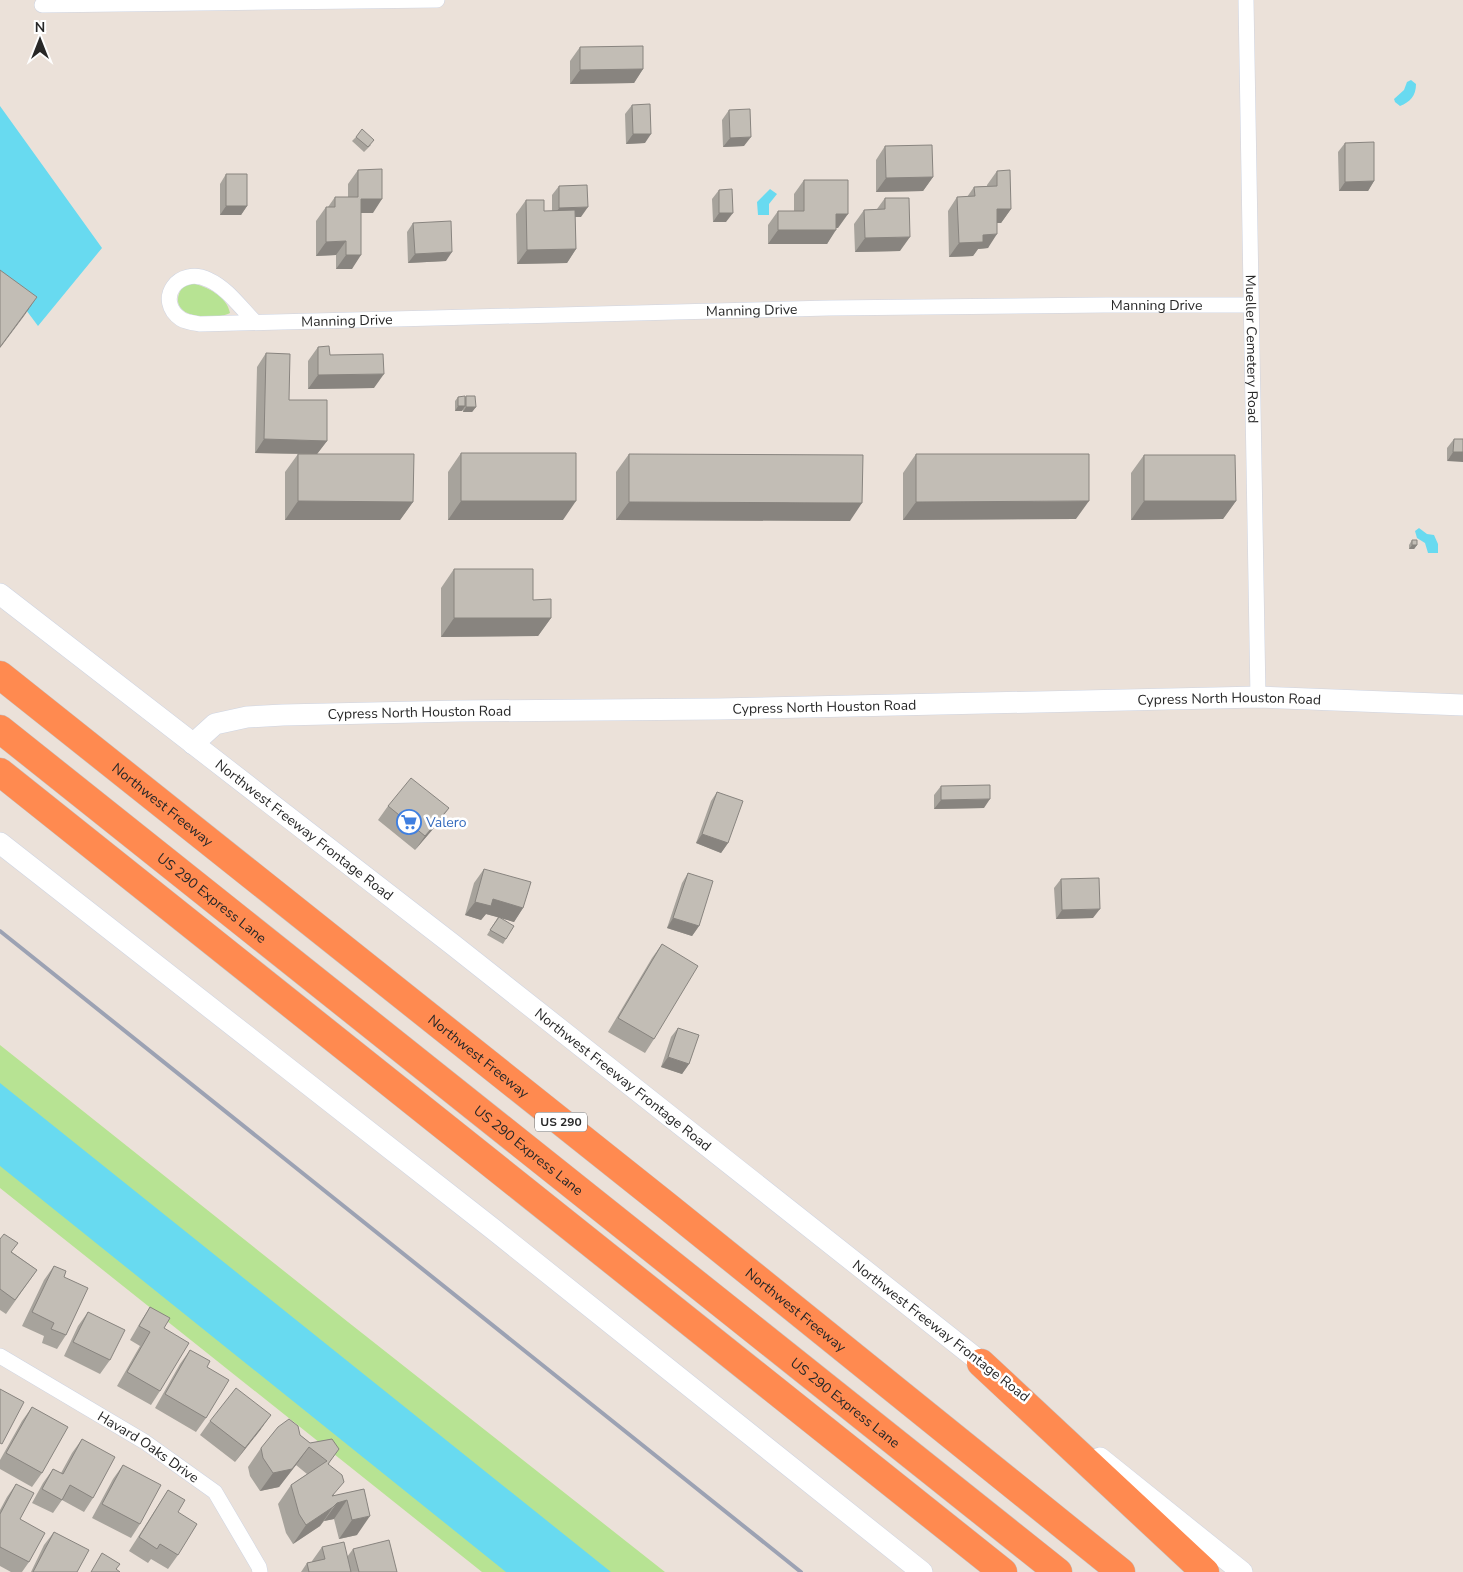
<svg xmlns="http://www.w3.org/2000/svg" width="1463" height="1572" font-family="'Nunito Sans',sans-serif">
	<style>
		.green { fill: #b7e393 }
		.water { fill: #68daf0 }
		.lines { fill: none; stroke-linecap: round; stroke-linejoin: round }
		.street-casing { stroke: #ced4e2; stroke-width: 16 }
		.secondary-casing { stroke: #ced4e2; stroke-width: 22 }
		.highway-casing { stroke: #c3c3c3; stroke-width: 29 }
		.street { stroke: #fff; stroke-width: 15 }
		.secondary { stroke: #fff; stroke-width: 21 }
		.highway { stroke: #ff8a50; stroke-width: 28 }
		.rail { stroke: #9ca2b3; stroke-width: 4 }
		.wall { fill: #a7a39c }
		.shaded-wall { fill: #88847f }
		.building { fill: #c2bdb5; stroke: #88847f }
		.labels { text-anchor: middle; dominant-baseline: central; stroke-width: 5; stroke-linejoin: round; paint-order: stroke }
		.shield { fill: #fff; stroke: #686868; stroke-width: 1 }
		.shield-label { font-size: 12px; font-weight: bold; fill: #282828 }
		.street-label { font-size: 14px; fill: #282828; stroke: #fff }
		.shop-label { font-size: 14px; fill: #366cbe; stroke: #fff; text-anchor: start }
	</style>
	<rect width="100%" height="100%" fill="#ebe1d9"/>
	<!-- green -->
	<path class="green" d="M192 283C207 287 227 296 230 313 212 322 162 318 183 286Z
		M0 1045 348 1322 665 1572H482L0 1188Z"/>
	<!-- water -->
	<path class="water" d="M1411 80 1416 84C1416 96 1410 102 1400 106L1395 102 1394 99 1404 90 1407 82Z
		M0 106 102 248 38 326 0 275Z
		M770 189 777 194 769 204V215H758L757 202Z
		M1419 528 1427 534 1434 535 1438 544V553H1428L1425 543 1417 538 1415 531Z
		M0 1083 611 1572H506L0 1166Z"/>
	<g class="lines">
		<defs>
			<g id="street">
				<path id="s1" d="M1246 0 1258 697"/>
				<path d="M42 5 437 0"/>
				<path id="s2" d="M255 322C241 308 227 288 209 280 178 265 154 300 181 319 186 322 194 323 200 324L829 308 1105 305H1250"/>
				<path id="s3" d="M0 1356 145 1442 215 1492 259 1567 260 1572"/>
			</g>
			<g id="secondary">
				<path id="s4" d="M0 594 452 944 992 1371"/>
				<path id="s5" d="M193 744 215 724 247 717 283 715 460 711 718 709 1258 697 1463 705"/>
				<path d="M0 843 493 1229 922 1572"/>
				<path d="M1100 1458 1242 1572"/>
			</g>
			<g id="highway">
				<path id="s6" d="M0 675 667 1206 1121 1572"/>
				<path id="s7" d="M0 729 1058 1572"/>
				<path d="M0 772 1003 1572"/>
				<path d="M981 1363 1205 1572"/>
			</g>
		</defs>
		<!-- street casing -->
		<use href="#street" class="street-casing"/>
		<!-- secondary casing -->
		<use href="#secondary" class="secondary-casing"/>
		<!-- highway casing -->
		<use href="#highway" class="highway-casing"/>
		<!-- street -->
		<use href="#street" class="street"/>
		<!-- secondary -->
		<use href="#secondary" class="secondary"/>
		<!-- highway -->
		<use href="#highway" class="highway"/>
		<!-- rail -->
		<path class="rail" d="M0 931 801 1572"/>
	</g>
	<!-- wall -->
	<path class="wall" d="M580 47 643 69 634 83 570 84V61Z
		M632 105 645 143 626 144 625 114Z
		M729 110 744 146 723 147 722 120Z
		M356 137 371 145 364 152 352 141Z
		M1345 143 1374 181 1368 191H1339L1338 152Z
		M885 146 933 177 923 191 876 192V160Z
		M358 170 373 213H361L352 269H336V255L316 256V221L326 207H328L335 197H348V184Z
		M997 171 1011 209 1001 223H997L988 248 978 249 973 256 949 257 948 211 957 197H967L974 187 987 186V185Z
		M226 174 247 206 241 215H220V184Z
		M804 180 838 228H836L827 244H768V225L778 211H794V194Z
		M559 186 581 217H575L576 249 567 263 517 264 516 214 526 200 544 211H552V195Z
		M719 190 726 222H713L712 199Z
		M885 198 900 251 855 252 854 224 864 210 877 209Z
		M413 223 446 261 408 263 407 232Z
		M318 347 374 388 308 389V361Z
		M266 353 289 400 327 441 317 454 413 502 400 520H285V472L298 454 255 453 257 367Z
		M466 396 476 407 472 412H463V409L462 411H455V401L458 397 465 398Z
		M1454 439H1463L1447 461V448Z
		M461 453 563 520H448V472Z
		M629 454 850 521 616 520V472Z
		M916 454 1076 519 903 520V473Z
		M1144 455 1236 501 1223 519 1131 520V473Z
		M1412 540 1417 545 1414 549H1409V545Z
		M454 569 533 600 551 618 538 636 441 637V588Z
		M941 786 984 808 934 809V795Z
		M717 792 728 843 721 853 696 843 711 801Z
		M388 806 439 822 415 850 378 820Z
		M484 869 523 908 514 922 501 918 506 939 503 944 487 935 498 917 486 914 481 920 465 915 474 883Z
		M688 873 699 926 692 936 667 928 682 883Z
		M1061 879 1093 918 1056 919 1054 888Z
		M662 944 654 1039 645 1053 608 1032 652 958Z
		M678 1028 689 1064 682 1074 661 1067 671 1037Z
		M0 1239 12 1252 37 1270 6 1314 0 1310Z
		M54 1266 64 1277 66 1335 57 1349 42 1343 44 1336 22 1326 44 1280Z
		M150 1307 164 1328 160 1391 151 1405 117 1386 140 1346 130 1340 141 1321Z
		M88 1312 110 1360 100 1374 64 1356 78 1326Z
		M190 1350 207 1367 206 1418 196 1432 155 1408 180 1364Z
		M32 1407 42 1473 32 1487 0 1469V1460L22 1421Z
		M210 1421 261 1429 235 1462 200 1435Z
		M300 1435 310 1443 332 1439 329 1465 334 1496 364 1489 357 1535 339 1539 334 1519 324 1521 320 1526 293 1544 286 1533 278 1504 291 1485 307 1474 296 1465 279 1487 260 1491 250 1476 248 1467 261 1448Z
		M82 1439 93 1498 84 1512 62 1500 53 1513 32 1503 43 1483 53 1469 61 1473 72 1453Z
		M123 1465 140 1524 131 1538 92 1518 113 1479Z
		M16 1484 20 1519 29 1562 22 1572H11L0 1566V1510L7 1497Z
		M168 1490 178 1512V1555L168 1569 151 1559 148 1563 129 1551 159 1504Z
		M54 1532 77 1572H31L44 1545Z
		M322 1547 347 1557 353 1549 397 1572H301L307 1563 312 1562V1561Z"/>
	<!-- shaded-wall -->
	<path class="shaded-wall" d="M643 69 634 83 570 84 580 70Z
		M633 134H651L645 143 626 144Z
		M751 137 744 146 723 147 730 138Z
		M933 177 923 191 876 192 886 178Z
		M1374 181 1368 191H1339L1345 182Z
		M361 199H382L373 213H352Z
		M226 206H247L241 215H220Z
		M588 207 581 217H553L559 208Z
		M997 209H1011L1001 223H987Z
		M719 213H733L726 222H713Z
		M836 214H848L838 228H827Z
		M778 230H836L827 244H768Z
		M997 234 988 248 978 249 973 256 949 257 959 243 983 235Z
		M910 237 900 251 855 252 865 238Z
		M346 241 336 255 316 256 326 242Z
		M576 249 567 263 517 264 527 250Z
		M452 252 446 261 408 263 415 254Z
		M346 255H361L352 269H336Z
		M37 297 24 316 0 348V347Z
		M384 374 374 388 308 389 318 375Z
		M458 406H465L462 411H455Z
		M466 407H476L472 412H463Z
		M264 439 327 441 317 454 255 453Z
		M1453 452H1463V462L1447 461Z
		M298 501 413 502 400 520H285Z
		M461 501H576L563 520H448Z
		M1089 501 1076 519 903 520 916 502Z
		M1144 501H1236L1223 519 1131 520Z
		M629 502 862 503 850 521 616 520Z
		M1412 545H1417L1414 549H1409Z
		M454 618H551L538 636 441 637Z
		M990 799 984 808 934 809 941 800Z
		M449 808 439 822 415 850 425 836Z
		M702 834 728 843 721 853 696 843Z
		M493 899 523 908 514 922 486 914 481 920 465 915 475 902Z
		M1100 909 1093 918 1056 919 1062 910Z
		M673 918 699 926 692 936 667 928Z
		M668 1057 689 1064 682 1074 661 1067Z
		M271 1415 261 1429 235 1462 245 1448Z
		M309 1447 296 1465 279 1487 260 1491 273 1473Z
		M347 1500 334 1519 324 1521 337 1503Z
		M333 1507 320 1526 293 1544 306 1525Z
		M370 1516 357 1535 339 1539 352 1520Z"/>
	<!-- building -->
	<path class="building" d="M643 46V69L580 70V47Z
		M650 104 651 134H633L632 105Z
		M750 109 751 137 730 138 729 110Z
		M362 129 374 140 368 147 356 137Z
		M1374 142V181L1345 182V143Z
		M932 145 933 177 886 178 885 146Z
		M382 169V199H361V255H346V241L326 242V207H335V197H358V170Z
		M1010 170 1011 209H997V234L983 235V242L959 243 957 197 975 196 974 187 997 186V171Z
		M226 174H247V206H226Z
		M804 180H848V214H836V230H778V211H804Z
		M587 185 588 207 559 208V186Z
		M732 189 733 213H719V190Z
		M885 198H909L910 237 865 238 864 210 885 209Z
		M526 200H544V211L575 210 576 249 527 250Z
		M451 221 452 252 415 254 413 223Z
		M0 270 37 297 0 347Z
		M329 346 330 355 383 354 384 374 318 375V347Z
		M266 353 290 354 289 400H327V441L264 439Z
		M465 396V406H458V397Z
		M466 396H475L476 407H466Z
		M1454 439H1463V452H1453Z
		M461 453H576V501H461Z
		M298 454H414L413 502 298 501Z
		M629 454 863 455 862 503 629 502Z
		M916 454H1089V501L916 502Z
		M1144 455H1235L1236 501H1144Z
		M1412 540H1417V545H1412Z
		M454 569H533V600L551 599V618H454Z
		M411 778 449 808 425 836 388 806Z
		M990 785V799L941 800V786Z
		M717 792 743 801 728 843 702 834Z
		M484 869 531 882 523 908 493 899 491 906 475 902Z
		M688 873 713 881 699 926 673 918Z
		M1099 878 1100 909 1062 910 1061 879Z
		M499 917 514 926 506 939 490 930Z
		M662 944 698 966 654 1039 618 1018Z
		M678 1028 699 1035 689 1064 668 1057Z
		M4 1234 18 1243 11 1252 37 1270 15 1300 0 1289V1239Z
		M54 1266 66 1271 64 1277 88 1288 66 1335 51 1329 54 1323 32 1312Z
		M150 1307 170 1318 164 1328 189 1343 160 1391 127 1372 150 1332 139 1326Z
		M88 1312 125 1330 110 1360 73 1342Z
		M190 1350 210 1361 207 1367 229 1380 206 1418 165 1394Z
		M236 1388 271 1415 245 1448 210 1421Z
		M0 1389 24 1402 2 1444 0 1443Z
		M32 1407 68 1427 42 1473 6 1453Z
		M289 1419 298 1426 300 1435 310 1443 332 1439 339 1449 328 1464 342 1475 344 1482 332 1496 364 1489 370 1516 352 1520 347 1500 337 1503 333 1507 306 1525 299 1514 291 1485 327 1461 309 1447 292 1469 273 1473 263 1458 261 1448 278 1427Z
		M82 1439 115 1457 93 1498 70 1485 62 1500 42 1489 53 1469 63 1474Z
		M123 1465 161 1485 140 1524 102 1504Z
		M16 1484 34 1493 20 1519 45 1533 29 1562 0 1547V1514Z
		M168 1490 185 1500 178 1512 197 1524 178 1555 160 1544 157 1549 139 1537Z
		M54 1532 89 1550 77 1572H33Z
		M389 1540 397 1572H359L353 1549Z
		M344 1542 351 1572H309L307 1563 325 1559 322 1547Z
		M102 1553 120 1564 116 1569 120 1572H91Z"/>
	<!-- icons -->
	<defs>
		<symbol id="supermarket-ring" viewBox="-11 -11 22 22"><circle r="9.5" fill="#fff" stroke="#3f7fe0" stroke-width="1.5"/><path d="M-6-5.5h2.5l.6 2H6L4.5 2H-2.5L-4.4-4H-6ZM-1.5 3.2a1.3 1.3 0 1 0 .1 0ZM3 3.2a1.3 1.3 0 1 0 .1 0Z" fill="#3f7fe0"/></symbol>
	</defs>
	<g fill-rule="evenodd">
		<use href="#supermarket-ring" x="395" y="808" width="28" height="28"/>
	</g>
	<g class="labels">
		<!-- shield labels -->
		<rect class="shield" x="535" y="1112.5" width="52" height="19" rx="4"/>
		<g class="shield-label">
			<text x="561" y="1122">US 290</text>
		</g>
		<!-- street labels -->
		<g class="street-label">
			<text stroke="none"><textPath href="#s2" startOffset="1116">Manning Drive</textPath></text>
			<text stroke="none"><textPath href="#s2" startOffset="711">Manning Drive</textPath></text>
			<text stroke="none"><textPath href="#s2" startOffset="306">Manning Drive</textPath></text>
			<text stroke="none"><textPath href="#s1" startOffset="349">Mueller Cemetery Road</textPath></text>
			<text stroke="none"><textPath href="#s5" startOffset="1045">Cypress North Houston Road</textPath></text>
			<text stroke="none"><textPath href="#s5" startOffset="640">Cypress North Houston Road</textPath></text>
			<text stroke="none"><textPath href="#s5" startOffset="235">Cypress North Houston Road</textPath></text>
			<text stroke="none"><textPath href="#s6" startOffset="208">Northwest Freeway</textPath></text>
			<text stroke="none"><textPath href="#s4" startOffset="385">Northwest Freeway Frontage Road</textPath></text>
			<text stroke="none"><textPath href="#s7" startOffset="271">US 290 Express Lane</textPath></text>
			<text stroke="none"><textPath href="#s6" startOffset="612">Northwest Freeway</textPath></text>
			<text stroke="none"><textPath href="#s4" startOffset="790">Northwest Freeway Frontage Road</textPath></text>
			<text stroke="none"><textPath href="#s7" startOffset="676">US 290 Express Lane</textPath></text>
			<text stroke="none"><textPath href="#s6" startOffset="1018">Northwest Freeway</textPath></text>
			<text transform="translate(941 1331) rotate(38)">Northwest Freeway Frontage Road</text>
			<text stroke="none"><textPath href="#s7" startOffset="1081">US 290 Express Lane</textPath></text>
			<text stroke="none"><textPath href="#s3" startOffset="174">Havard Oaks Drive</textPath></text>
		</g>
		<!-- shop labels -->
		<g class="shop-label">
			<text x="426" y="822">Valero</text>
		</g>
	</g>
	<!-- north arrow -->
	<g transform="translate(40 40)" stroke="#ffffff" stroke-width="4" paint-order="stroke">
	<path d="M0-4L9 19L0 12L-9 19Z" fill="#282828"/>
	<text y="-8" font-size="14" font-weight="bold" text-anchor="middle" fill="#282828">N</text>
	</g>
</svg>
